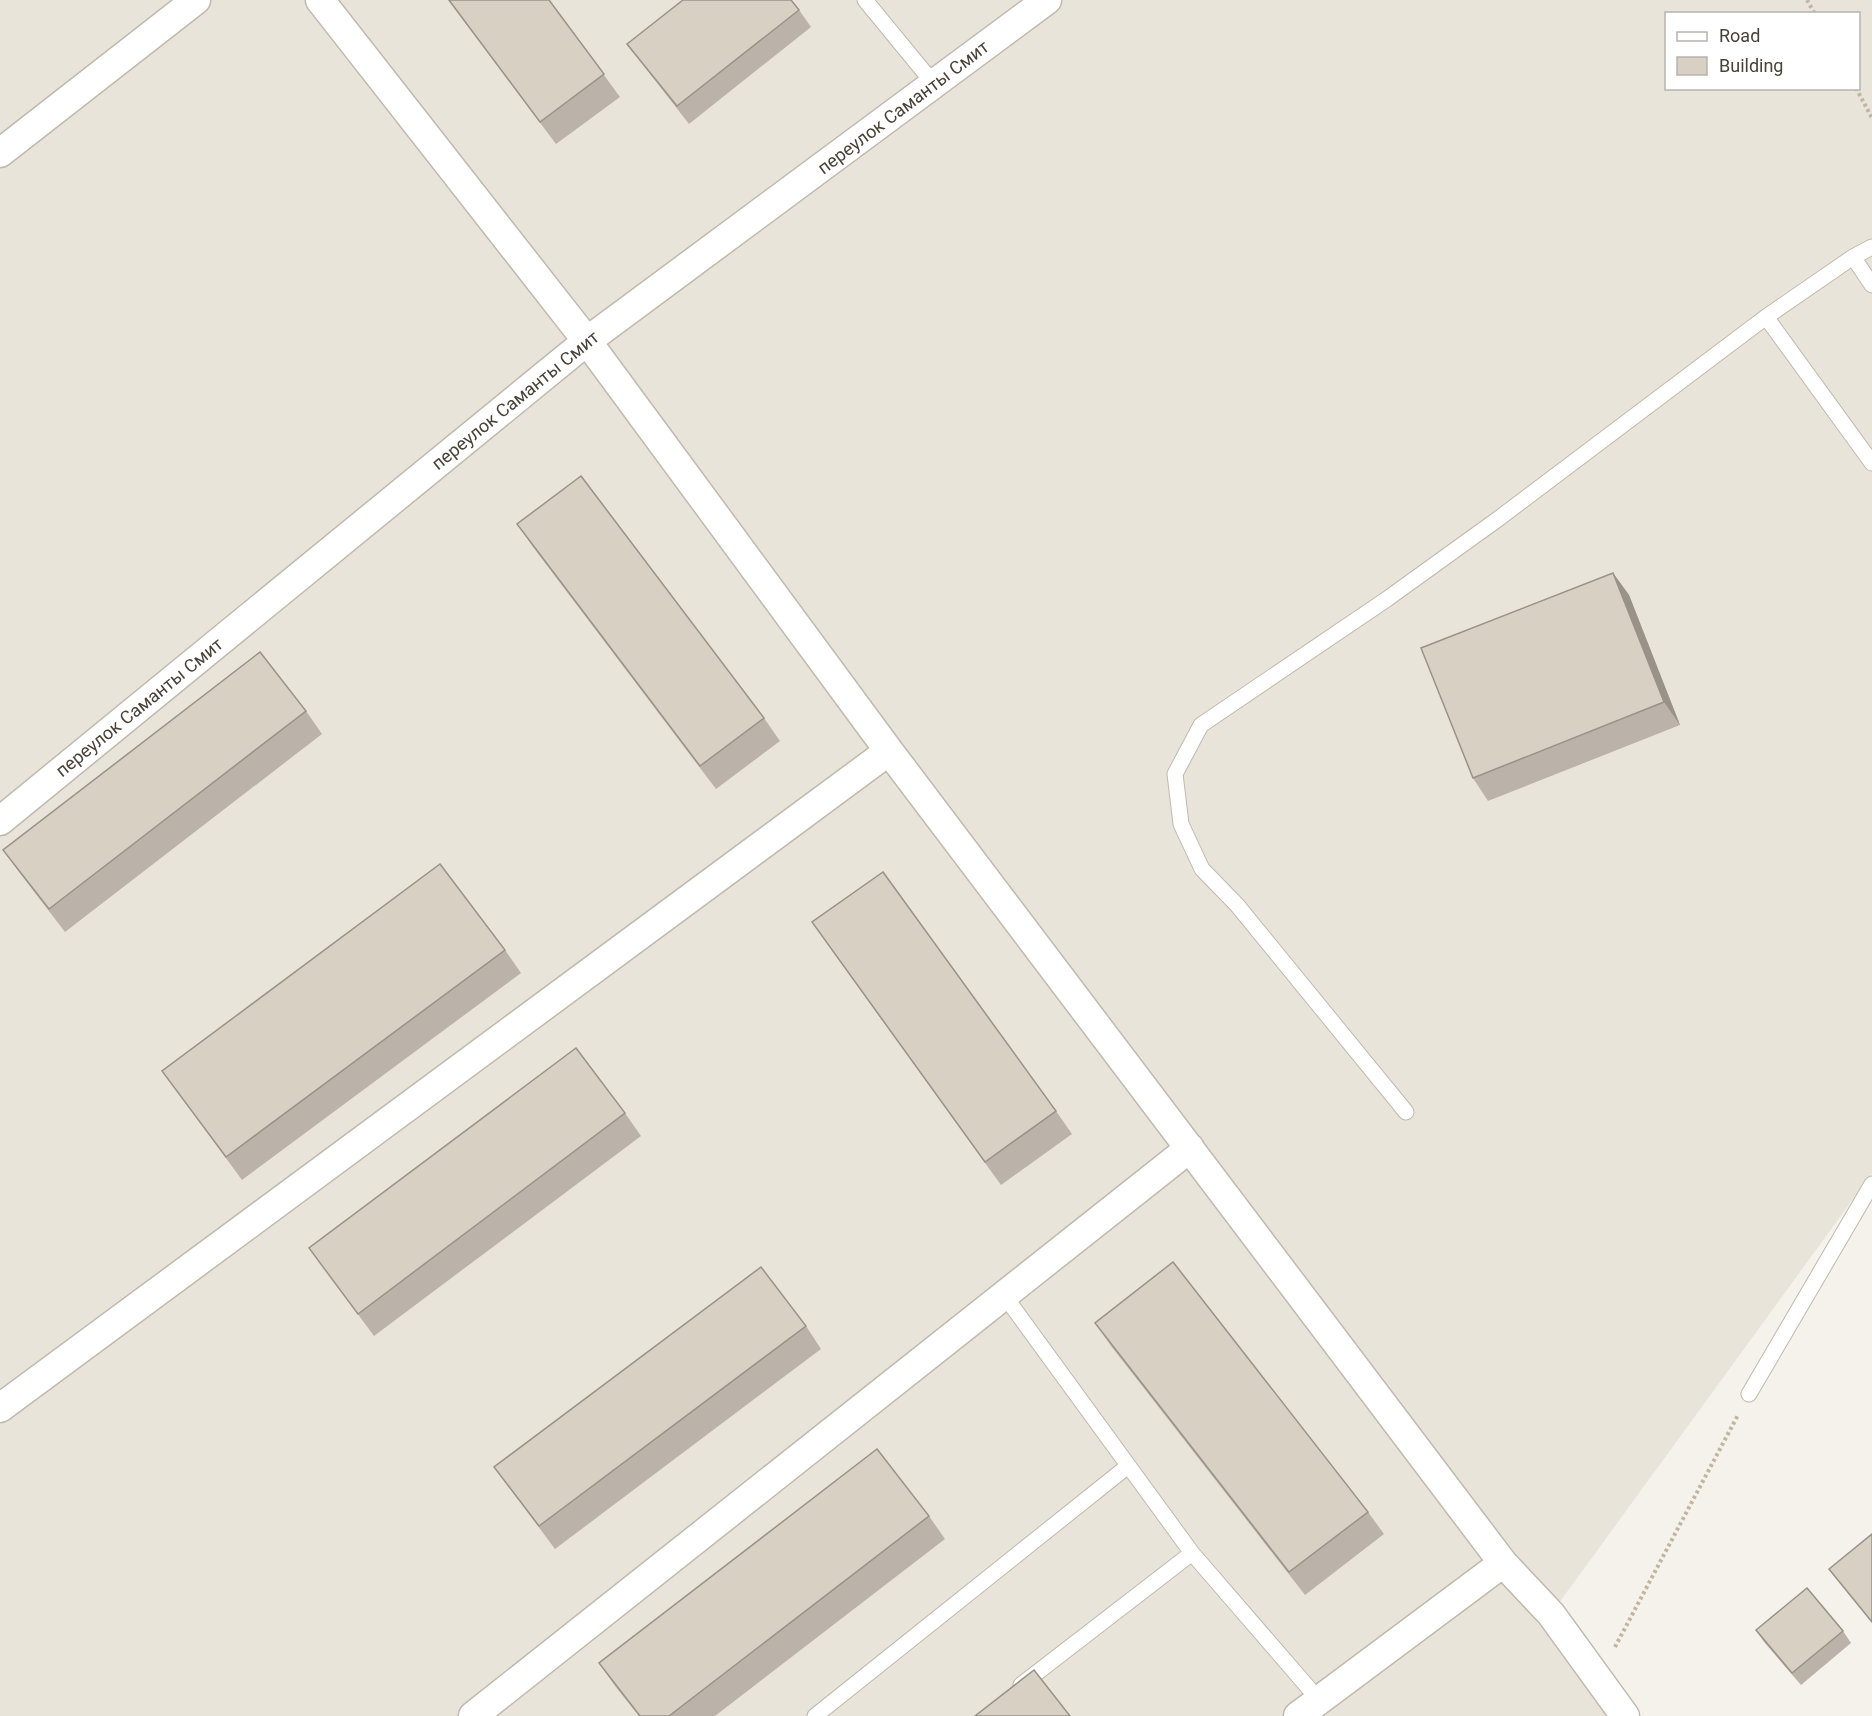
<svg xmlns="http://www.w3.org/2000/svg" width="1872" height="1716" font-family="Roboto,sans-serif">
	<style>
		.residential { fill: #e9e4d9; fill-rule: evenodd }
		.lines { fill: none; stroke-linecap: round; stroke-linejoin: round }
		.service-casing { stroke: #c0b9ae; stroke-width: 17 }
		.minor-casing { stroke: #c0b9ae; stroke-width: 31 }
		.path { stroke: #c2b59f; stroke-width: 4; stroke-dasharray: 3 3; stroke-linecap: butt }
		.service { stroke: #fff; stroke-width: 15 }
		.minor { stroke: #fff; stroke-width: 28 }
		.wall { fill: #bbb3a9 }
		.shaded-wall { fill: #989289 }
		.building { fill: #d9d0c4; stroke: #989289; stroke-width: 1.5 }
		.labels { text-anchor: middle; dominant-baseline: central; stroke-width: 4.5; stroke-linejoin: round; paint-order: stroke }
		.street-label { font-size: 18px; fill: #494239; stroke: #fff }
	</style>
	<rect width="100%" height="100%" fill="#f5f2eb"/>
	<!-- residential -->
	<path class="residential" d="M0 0H1872V1173L1551 1614 1627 1716H0ZM1666 14H1858V88H1666Z"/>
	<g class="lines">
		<defs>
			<path id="service" d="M865 0 934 84
				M1853 257 1872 247
				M1766 317 1872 463
				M1406 1112 1237 905 1202 869 1181 824 1175 774 1201 725 1387 599 1498 519 1766 317 1853 257 1872 285
				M1004 1295 1192 1553 1319 1700
				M1749 1394 1872 1184
				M1021 1685 1192 1553
				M815 1716 1128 1466"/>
			<path id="minor" d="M320 0 587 341 889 751 1503 1563 1551 1614 1625 1716
				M0 153 196 0
				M0 821 587 341 1047 0
				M0 1408 889 751
				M473 1716 1190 1148
				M1298 1716 1503 1563"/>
		</defs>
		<!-- service casing -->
		<use href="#service" class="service-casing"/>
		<!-- minor casing -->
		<use href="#minor" class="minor-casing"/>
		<!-- path -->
		<path class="path" d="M1807 0 1815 14
			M1856 88 1872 118
			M1615 1647 1738 1415"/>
		<!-- service -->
		<use href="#service" class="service"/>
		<!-- minor -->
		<use href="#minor" class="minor"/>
	</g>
	<!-- wall -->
	<path class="wall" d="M448 0H549L620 97 556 144Z
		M799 10 811 27 689 124 640 61 627 44Z
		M517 524 764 718 780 741 716 789 533 547Z
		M1613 573 1629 595 1680 725 1488 801 1473 778Z
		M306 711 322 734 65 932 19 872 3 850Z
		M828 945 1056 1111 1072 1134 1001 1185Z
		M505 950 521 973 242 1180 162 1071Z
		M625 1113 641 1136 374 1336 309 1248Z
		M1095 1323 1368 1512 1384 1534 1305 1595 1111 1346Z
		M806 1326 821 1349 555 1549 494 1467Z
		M929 1516 945 1539 715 1716H639L615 1686 599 1663Z
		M1756 1630 1843 1631 1851 1643 1801 1685 1764 1642Z"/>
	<!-- shaded-wall -->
	<path class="shaded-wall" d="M1613 573 1629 595 1680 725 1664 702Z"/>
	<!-- building -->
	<path class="building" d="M449 0H549L604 74 540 122Z
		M683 0H791L799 10 677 106 627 44Z
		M581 476 764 718 700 766 517 524Z
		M1613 573 1664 702 1473 778 1421 648Z
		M260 652 306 711 49 909 3 850Z
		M440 864 505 950 226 1157 162 1071Z
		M883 872 1056 1111 985 1162 812 922Z
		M576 1048 625 1113 358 1314 309 1248Z
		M1173 1262 1368 1512 1289 1572 1095 1323Z
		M761 1267 806 1326 539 1526 494 1467Z
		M877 1449 929 1516 669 1716H640L599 1663Z
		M1872 1534V1622L1829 1569Z
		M1807 1588 1843 1631 1792 1673 1756 1630Z
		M1034 1670 1070 1716H975Z"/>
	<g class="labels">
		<!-- street labels -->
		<g class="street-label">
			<text transform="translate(903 107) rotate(-37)">переулок Саманты Смит</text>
			<text transform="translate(515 400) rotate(-39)">переулок Саманты Смит</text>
			<text transform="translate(139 707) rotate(-39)">переулок Саманты Смит</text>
		</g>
	</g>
	<!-- legend -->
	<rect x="1665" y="12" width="195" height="78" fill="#ffffff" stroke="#b6b3b0" stroke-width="1.5"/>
	<rect x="1677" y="32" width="30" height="9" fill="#ffffff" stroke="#b6b3b0" stroke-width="1.5"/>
	<text x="1719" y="42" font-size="18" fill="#494239">Road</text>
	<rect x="1677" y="57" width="30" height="18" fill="#d9d0c4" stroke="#b6b3b0" stroke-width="1.5"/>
	<text x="1719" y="72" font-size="18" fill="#494239">Building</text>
</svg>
